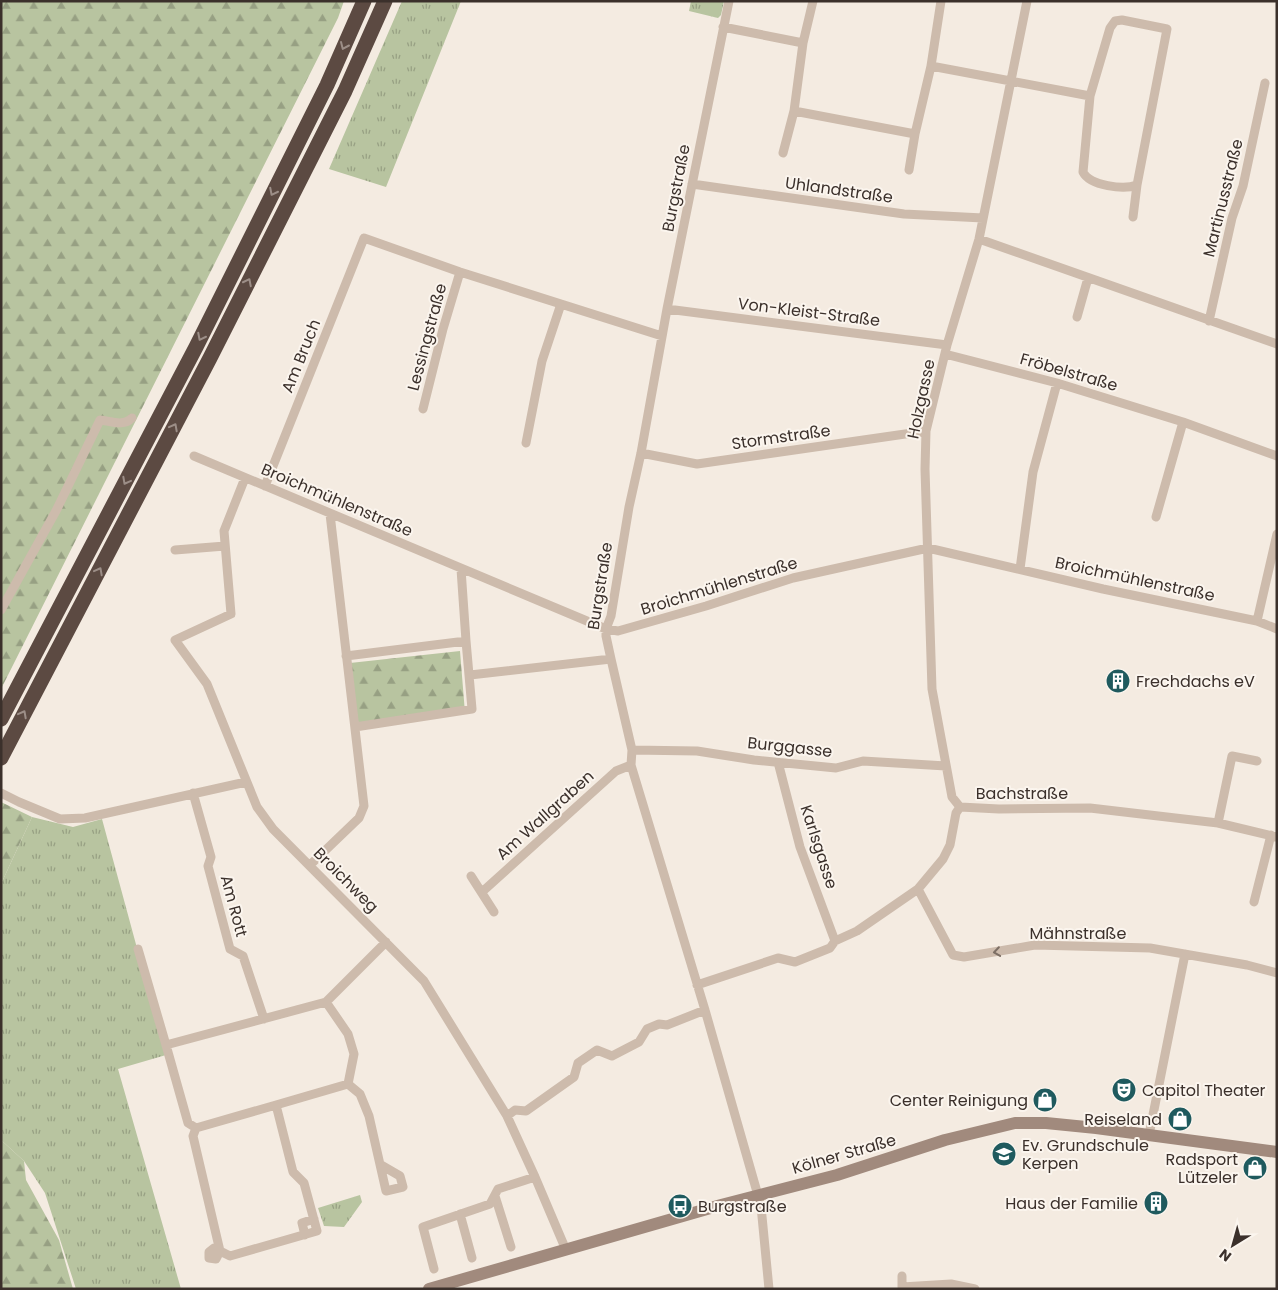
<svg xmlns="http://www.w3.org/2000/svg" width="1278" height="1290" font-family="Poppins,sans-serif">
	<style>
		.grass { fill: url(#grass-tufts) }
		.forest { fill: url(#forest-firs) }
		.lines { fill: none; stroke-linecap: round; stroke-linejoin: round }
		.minor { stroke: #cdbbac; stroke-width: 9 }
		.secondary { stroke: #a18a7d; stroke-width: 12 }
		.motorway { stroke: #5c4a42; stroke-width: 15 }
		.oneway { stroke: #9c8e87 }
		.oneway2 { stroke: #7d6f65 }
		.labels { text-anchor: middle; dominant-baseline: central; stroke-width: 4; stroke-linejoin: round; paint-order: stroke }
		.street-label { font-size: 16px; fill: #3b302b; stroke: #fbf5ee }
		.poi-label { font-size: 16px; fill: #3b302b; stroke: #fbf5ee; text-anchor: start }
	</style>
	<defs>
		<pattern id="grass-tufts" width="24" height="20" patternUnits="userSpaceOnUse" patternTransform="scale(1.25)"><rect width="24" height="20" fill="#b8c4a0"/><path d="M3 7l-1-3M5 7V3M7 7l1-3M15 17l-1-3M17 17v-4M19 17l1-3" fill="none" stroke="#97a083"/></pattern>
		<pattern id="forest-firs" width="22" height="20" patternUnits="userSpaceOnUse" patternTransform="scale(1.25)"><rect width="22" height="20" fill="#b8c4a0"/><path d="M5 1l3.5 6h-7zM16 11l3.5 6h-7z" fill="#97a083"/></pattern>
	</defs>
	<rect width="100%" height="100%" fill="#f4ebe1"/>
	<!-- grass -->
	<path class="grass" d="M402 1H461L386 187 329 169Z
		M691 1H724L721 15 718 18 689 11Z
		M32 817 73 827 102 819 166 1055 118 1069 181 1289H76L45 1193 24 1161 1 1140V884Z
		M360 1195 362 1202 344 1227 324 1226 318 1208Z"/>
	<!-- forest -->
	<path class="forest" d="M1 1H344L338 18 1 689Z
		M460 651 465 713 359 728 350 663Z
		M1 802 32 817 1 884Z
		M1 1140 24 1161 26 1180 59 1240 73 1289H1Z"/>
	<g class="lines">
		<!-- minor -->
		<path class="minor" d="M729 1 667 309 641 453 629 507 611 616 606 629V636L611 659 632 750 631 765 705 1010 761 1206 769 1289
			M941 1 931 66 1090 96 1083 172C1090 186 1124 190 1137 185L1167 29 1122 20 1115 21 1110 28 1090 96
			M723 27 803 43 813 1
			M794 111 915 134
			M783 153 794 111 803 43
			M909 170 915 134 931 66
			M692 184 904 214 983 218
			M1133 217 1137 185
			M979 239 1277 344
			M667 309 947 345
			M1077 317 1088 278
			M1209 321 1232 218 1243 186 1265 83
			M945 354 1057 383 1183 422 1277 456
			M423 409 443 329 460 272
			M526 443 542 361 561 304
			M641 453 697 464 926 431
			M194 456 606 629 618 631 706 606 793 578 928 548 1103 589 1257 621 1277 629
			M245 478 224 531 231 614 175 640 207 684 257 807 273 829 424 981 507 1116 535 1177 566 1250
			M265 486 364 238 460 272 662 336
			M1156 517 1183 422
			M175 550 225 546
			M461 569 466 641
			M1020 569 1033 472 1057 383
			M1 610 57 509 100 420C111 421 123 427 132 418
			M1257 621 1277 534
			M346 656 466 641 472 709 355 727
			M470 675 611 659
			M632 750 697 751 754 760 836 768 863 761 946 766
			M778 762 800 847 835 941
			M1 793 19 802 60 819 85 818 246 782
			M193 793 211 857 208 866 230 949 243 956 264 1019
			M960 807 952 797 932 689 925 469 926 431 947 345 979 239 1027 1
			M1218 823 1232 756 1257 761
			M310 865 359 818 364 806 330 514
			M471 876 494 912
			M918 889 953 955 964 957 1035 945 1150 948 1247 965 1277 973
			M482 892 616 771 631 765
			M1254 902 1271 835
			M138 949 166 1045
			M697 985 778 958 795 962 830 948 835 941 857 931 918 889 943 859 950 845 956 813 960 807 999 809 1090 808 1218 823 1277 837
			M348 1084 360 1094 369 1116 386 1191 403 1187 400 1176 381 1165
			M507 1116 515 1110 526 1111 574 1077 578 1063 597 1050 612 1056 639 1042 647 1029 659 1024 667 1025 705 1010
			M196 1128 193 1136 220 1251 230 1256 317 1231 304 1183 293 1172 276 1105 348 1084 354 1054 348 1034 326 1002
			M196 1128 188 1123 166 1045 326 1002 386 942
			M196 1128 276 1105
			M1149 1135 1185 954
			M495 1196 511 1247
			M460 1214 472 1258
			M305 1235 302 1223 314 1219
			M214 1248 220 1251 216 1259 209 1258V1252Z
			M434 1269 423 1227 490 1204 498 1189 535 1177
			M902 1276V1287L951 1284 975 1289"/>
		<!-- secondary -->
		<path class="secondary" d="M429 1289 721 1205 837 1175 945 1140 1015 1123H1046L1096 1128 1277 1152"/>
		<!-- motorway -->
		<path class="motorway" d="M1 719 196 347 327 85 364 1
			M1 758 210 358 345 91 385 1"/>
	</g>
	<!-- one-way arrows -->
	<defs><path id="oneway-chevron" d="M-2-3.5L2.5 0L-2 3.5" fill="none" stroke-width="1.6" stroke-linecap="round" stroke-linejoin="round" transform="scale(1.25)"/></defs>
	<g class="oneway">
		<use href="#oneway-chevron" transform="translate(344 46) rotate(114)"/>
		<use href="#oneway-chevron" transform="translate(273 192) rotate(117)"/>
		<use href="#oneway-chevron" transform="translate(248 282) rotate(-63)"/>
		<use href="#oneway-chevron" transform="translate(201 337) rotate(117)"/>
		<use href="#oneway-chevron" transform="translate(174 427) rotate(-62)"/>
		<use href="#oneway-chevron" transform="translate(126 481) rotate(118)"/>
		<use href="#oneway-chevron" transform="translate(99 571) rotate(-62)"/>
		<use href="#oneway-chevron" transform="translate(23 714) rotate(-62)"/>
	</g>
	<use class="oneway2" href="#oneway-chevron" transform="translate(997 952) rotate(172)"/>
	<!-- icons -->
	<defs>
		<symbol id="building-disc" viewBox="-11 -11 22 22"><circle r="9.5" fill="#1f5a5e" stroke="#fbf5ee"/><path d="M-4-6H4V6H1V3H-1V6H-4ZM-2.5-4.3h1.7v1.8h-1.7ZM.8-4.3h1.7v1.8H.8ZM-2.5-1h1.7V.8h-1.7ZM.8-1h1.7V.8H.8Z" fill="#fff"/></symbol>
		<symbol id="theatre-disc" viewBox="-11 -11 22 22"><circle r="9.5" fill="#1f5a5e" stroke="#fbf5ee"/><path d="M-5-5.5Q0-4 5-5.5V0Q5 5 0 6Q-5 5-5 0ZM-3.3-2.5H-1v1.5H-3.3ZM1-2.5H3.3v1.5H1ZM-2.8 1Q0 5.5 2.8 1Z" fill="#fff"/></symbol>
		<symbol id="shop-disc" viewBox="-11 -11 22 22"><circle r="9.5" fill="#1f5a5e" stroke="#fbf5ee"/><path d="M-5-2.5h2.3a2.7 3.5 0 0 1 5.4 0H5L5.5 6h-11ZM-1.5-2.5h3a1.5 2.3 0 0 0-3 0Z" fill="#fff"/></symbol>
		<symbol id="school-disc" viewBox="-11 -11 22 22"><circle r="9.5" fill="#1f5a5e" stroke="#fbf5ee"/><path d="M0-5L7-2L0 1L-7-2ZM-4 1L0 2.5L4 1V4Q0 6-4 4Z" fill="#fff"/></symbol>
		<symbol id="bus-disc" viewBox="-11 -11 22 22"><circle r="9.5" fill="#1f5a5e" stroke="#fbf5ee"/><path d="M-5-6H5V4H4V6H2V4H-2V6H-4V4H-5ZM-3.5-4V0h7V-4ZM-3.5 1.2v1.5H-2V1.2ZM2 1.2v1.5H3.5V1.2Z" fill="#fff"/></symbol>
	</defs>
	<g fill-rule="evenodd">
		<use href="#building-disc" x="1104" y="667" width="28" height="28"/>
		<use href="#theatre-disc" x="1110" y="1076" width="28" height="28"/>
		<use href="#shop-disc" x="1031" y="1086" width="28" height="28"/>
		<use href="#shop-disc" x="1166" y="1105" width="28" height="28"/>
		<use href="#school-disc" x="990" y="1140" width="28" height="28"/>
		<use href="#shop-disc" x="1241" y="1154" width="28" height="28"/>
		<use href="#building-disc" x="1142" y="1189" width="28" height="28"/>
		<use href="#bus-disc" x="666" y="1192" width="28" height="28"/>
	</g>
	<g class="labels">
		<!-- street labels -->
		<g class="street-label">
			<text transform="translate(676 188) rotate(-79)">Burgstraße</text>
			<text transform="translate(839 190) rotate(8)">Uhlandstraße</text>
			<text transform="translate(1223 198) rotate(-76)">Martinusstraße</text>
			<text transform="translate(809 312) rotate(7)">Von-Kleist-Straße</text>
			<text transform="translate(427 337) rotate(-75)">Lessingstraße</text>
			<text transform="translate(301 356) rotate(-68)">Am Bruch</text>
			<text transform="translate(1069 372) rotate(16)">Fröbelstraße</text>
			<text transform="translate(921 399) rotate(-78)">Holzgasse</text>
			<text transform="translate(781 437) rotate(-8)">Stormstraße</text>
			<text transform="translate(337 500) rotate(23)">Broichmühlenstraße</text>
			<text transform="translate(1135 579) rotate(12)">Broichmühlenstraße</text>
			<text transform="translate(600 586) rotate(-81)">Burgstraße</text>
			<text transform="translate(719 586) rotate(-17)">Broichmühlenstraße</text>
			<text transform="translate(790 747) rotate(6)">Burggasse</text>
			<text x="1022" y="793">Bachstraße</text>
			<text transform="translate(545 815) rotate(-42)">Am Wallgraben</text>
			<text transform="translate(819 847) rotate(72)">Karlsgasse</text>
			<text transform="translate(346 880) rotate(45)">Broichweg</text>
			<text transform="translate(234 906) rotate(75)">Am Rott</text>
			<text x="1078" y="933">Mähnstraße</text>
			<text transform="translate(844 1154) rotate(-16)">Kölner Straße</text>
		</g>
		<!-- poi labels -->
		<g class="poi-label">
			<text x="1136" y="681">Frechdachs eV</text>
			<text x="1142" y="1090">Capitol Theater</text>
			<text x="1028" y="1100" text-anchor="end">Center Reinigung</text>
			<text x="1162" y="1119" text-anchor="end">Reiseland</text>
			<text x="1022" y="1145">Ev. Grundschule<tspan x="1022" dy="18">Kerpen</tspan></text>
			<text x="1238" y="1159" text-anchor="end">Radsport<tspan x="1238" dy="18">Lützeler</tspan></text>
			<text x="1138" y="1203" text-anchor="end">Haus der Familie</text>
			<text x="698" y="1206">Burgstraße</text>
		</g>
	</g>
	<!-- border -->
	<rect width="1278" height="1290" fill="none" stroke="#3b302b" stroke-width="5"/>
	<!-- north arrow -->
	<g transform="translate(1233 1245) rotate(217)" stroke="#fbf5ee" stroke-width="4" paint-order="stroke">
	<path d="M0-4L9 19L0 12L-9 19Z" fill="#3b302b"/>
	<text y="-8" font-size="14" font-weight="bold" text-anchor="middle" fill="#3b302b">N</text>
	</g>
</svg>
